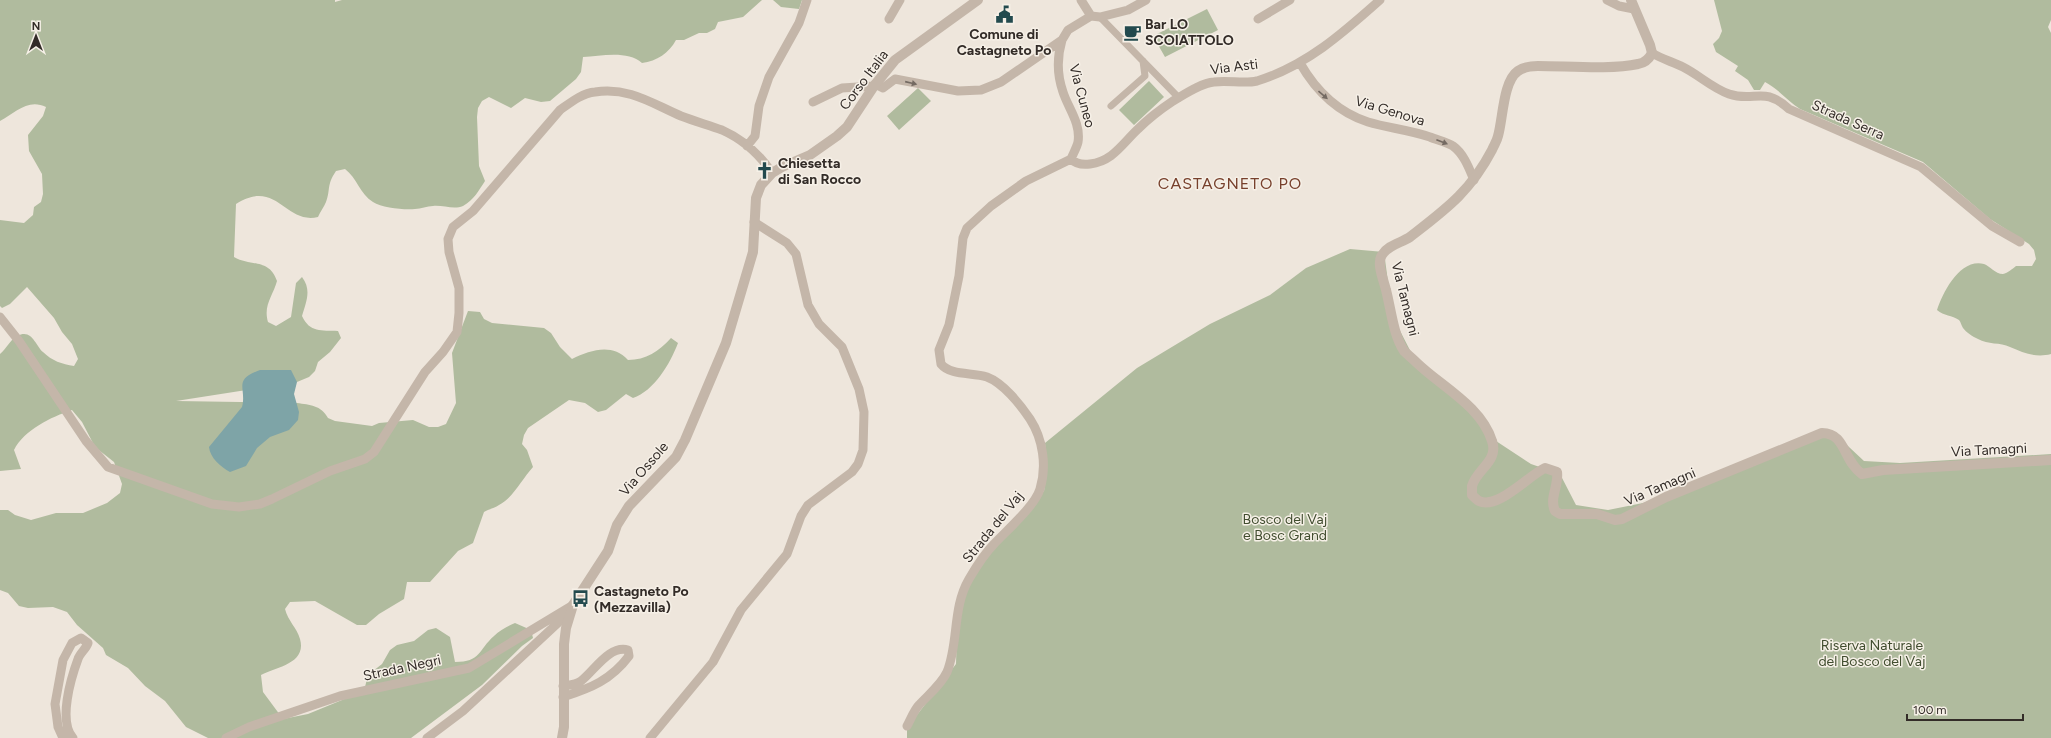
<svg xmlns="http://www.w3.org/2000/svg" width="2051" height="738" font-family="Figtree,sans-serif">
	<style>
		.green { fill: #b0bb9e }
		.water { fill: #7ea4a7 }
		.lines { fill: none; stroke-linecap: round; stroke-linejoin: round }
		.pedestrian { stroke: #c4b6a9; stroke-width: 7 }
		.minor { stroke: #c4b6a9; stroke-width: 9 }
		.tertiary { stroke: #c4b6a9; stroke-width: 10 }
		.oneway { fill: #746a62 }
		.labels { text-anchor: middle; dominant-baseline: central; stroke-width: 3; stroke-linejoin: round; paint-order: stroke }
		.poi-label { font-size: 14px; font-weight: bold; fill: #332c28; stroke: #f6f0e7; text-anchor: start }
		.street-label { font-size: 14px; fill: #332c28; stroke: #f6f0e7 }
		.park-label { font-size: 14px; fill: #414d2f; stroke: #f6f0e7 }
		.quarter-label { font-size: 16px; letter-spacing: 1px; fill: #77402c; stroke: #f6f0e7 }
	</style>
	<rect width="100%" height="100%" fill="#eee6dc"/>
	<!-- green -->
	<path class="green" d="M0 0H335V2L342 0H762L743 17 718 22 715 29 707 33H699L684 40H676C669 53 657 61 642 63 628 50 601 56 583 57L581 72 576 79 550 101 541 102 525 98 511 108 489 97 482 101 478 108 477 117 479 166 485 181C479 190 474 200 463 206 454 210 443 205 433 206 427 206 421 209 415 209 404 210 382 208 373 202 360 194 357 178 345 169L336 171C326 186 331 189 326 202 324 207 320 212 318 217 285 225 277 178 236 204L234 257C251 267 269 258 277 281 273 296 263 305 268 322L276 326 291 317 296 283 302 277C312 290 306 302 302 316 310 333 321 330 338 331L341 338 330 352 318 362 315 371 309 377 297 382 176 401 297 403C310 405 321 405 328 418L335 421 372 426 379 423 413 420 429 427H438L446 424 456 403 452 353 468 311 480 312 484 319 492 323 544 328 551 333 560 347 572 359C591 350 612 343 628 360 646 360 659 351 671 338L678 343C670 364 654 391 633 398L626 394 606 410 598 412 585 403 569 400 528 428 524 435 522 444 527 450 533 467C522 479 513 498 499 505 495 508 489 509 484 512L473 543 458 551 430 582H407L404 599 379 614 366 625H357L315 601 290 602 285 609C288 621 297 628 300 639 307 664 276 667 261 675L263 692 283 719 308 714 364 691 368 675 382 664 390 650 397 645 414 641 428 630 436 628 450 637 455 662C481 662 478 650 494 636 500 630 508 626 515 623L531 630 533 638 522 646 482 685 411 738H208L186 727 165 701 145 686 128 668 106 655 103 648 77 625 67 612 53 607 28 608 19 606 8 593 0 590V510H8L15 515 31 520 56 513H83L107 503 120 493 122 484 114 462 95 447 82 422 72 410C51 417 24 430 14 450L21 469 0 471V354C6 349 10 340 17 336 32 328 35 345 43 352 52 361 62 364 74 366L78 359 72 344 62 332 54 318 27 287 10 304 2 308 0 306V220L24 223 33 215 34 207 41 202 43 194 42 174 29 151 28 135 43 116 46 107C28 98 15 113 0 121Z
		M773 0H802L799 9 781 7Z
		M1714 0H2051V20L2048 27 2051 33V354C2036 358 2024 353 2010 347 2000 342 1988 345 1978 339 1973 337 1966 332 1963 328 1961 325 1961 322 1959 320 1952 315 1944 316 1937 310 1943 292 1960 258 1984 264 1990 266 1995 274 2003 274 2008 273 2012 269 2016 266H2032L2036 259 2034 250 2029 244 1990 219 1923 162 1800 109C1788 101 1777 88 1765 82L1760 90H1754L1748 80 1735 71 1738 66 1716 52 1713 44 1719 38 1722 31Z
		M1207 9 1218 30 1165 57 1153 36Z
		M1149 81 1164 97 1134 125 1119 110Z
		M918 88 931 101 899 130 887 116Z
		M1350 249 1384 252 1389 289 1397 325 1414 358 1438 379 1496 441 1531 464 1560 474 1576 505 1608 510 1643 503 1834 433 1864 461 1900 463 2051 454V738H907V728L956 664 957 630 969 581 997 543 1044 491 1047 468 1045 443 1137 368 1210 324 1270 295 1306 268Z"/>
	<!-- water -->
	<path class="water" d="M260 370H291L297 382 294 394 299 412 298 420 289 430 270 437 257 448 246 466 230 472C221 467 210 458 209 447L242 407C247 388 232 380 260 370Z"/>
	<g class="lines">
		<!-- pedestrian -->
		<path class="pedestrian" d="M1100 17 1179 98
			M1111 106 1145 76 1143 61"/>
		<!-- minor -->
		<path class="minor" d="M1081 0 1091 16
			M1607 0 1619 6 1634 9
			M889 19 900 0
			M1258 19 1290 0
			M1062 40C1057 57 1057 75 1063 92 1068 108 1081 123 1078 142 1077 147 1073 154 1071 159
			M1652 53C1662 59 1673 62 1683 67 1699 75 1712 88 1729 94 1755 103 1763 85 1789 109L1921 167 1992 226 2020 242
			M1300 63C1316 91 1337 112 1368 122 1388 128 1410 130 1430 137 1437 140 1447 142 1453 146 1464 154 1469 168 1474 180
			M875 84 883 88 895 79 958 91 981 90 1001 82 1062 40 1068 30 1091 16 1100 17 1128 10 1146 0
			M813 102 842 88 874 86
			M747 146 755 136 759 106 769 77 799 23 807 0
			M1071 159C1076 164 1083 165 1090 164 1113 161 1122 144 1138 129 1148 119 1161 109 1173 101 1185 94 1201 83 1214 82 1228 80 1244 84 1257 81 1306 66 1343 33 1380 0
			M0 317 19 341 86 441 108 467 212 504 239 507 260 504 272 499 330 471 365 459 374 452 425 372 443 352 457 332 459 313V288L449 252 448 239 453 227 473 211 560 110C570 103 582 93 595 92 629 87 651 103 681 116 694 121 708 125 722 130 742 139 760 155 772 173
			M563 686C569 685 576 685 581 681 595 670 609 645 628 650L629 656C611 680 591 688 563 697
			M907 726C911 719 914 710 919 705 928 695 941 685 947 672 959 642 952 608 969 579 976 567 984 554 994 544 1006 531 1035 506 1040 489 1047 466 1043 439 1030 419 1020 404 1003 383 987 377 972 372 951 376 941 364L939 350 949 325 959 276 963 238 967 228 991 206 1026 181 1071 159
			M63 738 58 727 55 704 63 660 72 643 81 638 88 643C86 649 80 653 78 659 71 678 58 721 73 738
			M226 738 249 727 340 696 469 668 573 605
			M427 738 463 711 560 621 569 615
			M650 738 713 662 741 610 787 554 801 516 808 505 852 472 858 464 863 450 864 412 859 389 842 347 819 324 808 305 796 254 787 243 754 222"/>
		<!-- tertiary -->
		<path class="tertiary" d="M1631 0 1650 45 1652 53C1649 59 1645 63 1638 64 1611 70 1567 66 1538 66 1531 66 1524 67 1518 71 1503 81 1503 119 1498 136 1497 141 1494 145 1492 150 1470 192 1446 209 1410 237 1401 243 1388 245 1382 255 1376 263 1384 281 1386 290 1391 309 1393 334 1404 351 1408 355 1413 359 1417 363 1442 387 1481 406 1492 441 1499 461 1477 469 1472 486 1472 488 1472 492 1472 495 1474 497 1477 500 1479 501 1498 510 1529 475 1545 468L1557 472C1559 486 1549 498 1555 511L1560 514H1597L1615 520 1622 519 1666 497 1822 433C1846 433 1843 461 1862 474L1883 470 2051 460
			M562 738 564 727V644L566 628 573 605 608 551 617 525 629 506 676 457 685 440 726 343 753 252 756 198 761 185 772 173 782 167 810 155 837 136 847 127 874 86 895 60 978 0"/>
	</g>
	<!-- one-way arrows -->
	<defs><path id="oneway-solid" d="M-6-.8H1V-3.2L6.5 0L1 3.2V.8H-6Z"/></defs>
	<g class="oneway">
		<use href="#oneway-solid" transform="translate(911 83) rotate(13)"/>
		<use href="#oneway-solid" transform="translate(1323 95) rotate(41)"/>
		<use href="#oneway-solid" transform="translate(1442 142) rotate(21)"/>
	</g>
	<!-- icons -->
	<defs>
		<symbol id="civic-bare" viewBox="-9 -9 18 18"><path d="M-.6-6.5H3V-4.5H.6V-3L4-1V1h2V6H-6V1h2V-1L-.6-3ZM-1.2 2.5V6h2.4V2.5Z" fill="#234a4e" stroke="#f6f0e7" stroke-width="2.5" paint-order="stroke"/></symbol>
		<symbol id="cafe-bare" viewBox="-9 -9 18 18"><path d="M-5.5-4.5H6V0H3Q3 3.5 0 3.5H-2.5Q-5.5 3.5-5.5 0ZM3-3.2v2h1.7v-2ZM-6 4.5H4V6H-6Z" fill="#234a4e" stroke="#f6f0e7" stroke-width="2.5" paint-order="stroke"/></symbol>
		<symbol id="church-bare" viewBox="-9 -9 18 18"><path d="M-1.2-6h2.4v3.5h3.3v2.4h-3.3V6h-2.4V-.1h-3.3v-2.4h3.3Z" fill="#234a4e" stroke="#f6f0e7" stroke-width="2.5" paint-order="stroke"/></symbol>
		<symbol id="bus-bare" viewBox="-9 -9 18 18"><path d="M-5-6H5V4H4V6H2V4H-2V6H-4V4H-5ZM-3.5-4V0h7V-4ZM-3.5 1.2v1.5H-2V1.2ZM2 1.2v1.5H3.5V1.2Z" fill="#234a4e" stroke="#f6f0e7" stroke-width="2.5" paint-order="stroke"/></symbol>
	</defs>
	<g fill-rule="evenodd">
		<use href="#civic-bare" x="992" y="2" width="25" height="25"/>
		<use href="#cafe-bare" x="1120" y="20" width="25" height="25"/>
		<use href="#church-bare" x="752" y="158" width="25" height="25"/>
		<use href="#bus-bare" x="568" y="586" width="25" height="25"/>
	</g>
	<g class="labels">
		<!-- poi labels -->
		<g class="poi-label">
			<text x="1145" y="24">Bar LO<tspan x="1145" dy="16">SCOIATTOLO</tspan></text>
			<text x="1004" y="34" text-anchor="middle">Comune di<tspan x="1004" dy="16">Castagneto Po</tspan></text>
			<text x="778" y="163">Chiesetta<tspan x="778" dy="16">di San Rocco</tspan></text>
			<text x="594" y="591">Castagneto Po<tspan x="594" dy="16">(Mezzavilla)</tspan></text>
		</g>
		<!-- street labels -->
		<g class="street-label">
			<text transform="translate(1234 67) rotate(-7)">Via Asti</text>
			<text transform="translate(864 80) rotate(-53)">Corso Italia</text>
			<text transform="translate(1082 96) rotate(75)">Via Cuneo</text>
			<text transform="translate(1390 111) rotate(17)">Via Genova</text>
			<text transform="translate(1848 120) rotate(24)">Strada Serra</text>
			<text transform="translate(1405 299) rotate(76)">Via Tamagni</text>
			<text transform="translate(1989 450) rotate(-3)">Via Tamagni</text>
			<text transform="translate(644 469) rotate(-49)">Via Ossole</text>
			<text transform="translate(1660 487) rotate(-23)">Via Tamagni</text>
			<text transform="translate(993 527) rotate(-51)">Strada del Vaj</text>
			<text transform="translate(402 668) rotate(-12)">Strada Negri</text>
		</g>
		<!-- park labels -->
		<g class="park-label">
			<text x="1285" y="519">Bosco del Vaj<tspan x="1285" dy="16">e Bosc Grand</tspan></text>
			<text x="1872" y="645">Riserva Naturale<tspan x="1872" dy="16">del Bosco del Vaj</tspan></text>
		</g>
		<!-- quarter labels -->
		<g class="quarter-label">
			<text x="1230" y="183">CASTAGNETO PO</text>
		</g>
	</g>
	<!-- north arrow -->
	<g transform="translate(36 36)" stroke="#f6f0e7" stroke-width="3" paint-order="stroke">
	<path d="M0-3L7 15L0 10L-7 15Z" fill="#332c28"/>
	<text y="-6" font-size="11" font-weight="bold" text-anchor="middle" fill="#332c28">N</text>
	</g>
	<!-- scale -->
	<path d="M1907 714v6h116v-6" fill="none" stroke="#332c28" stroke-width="2"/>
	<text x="1913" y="714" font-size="12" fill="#332c28" stroke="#f6f0e7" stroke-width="3" paint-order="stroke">100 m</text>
</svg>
